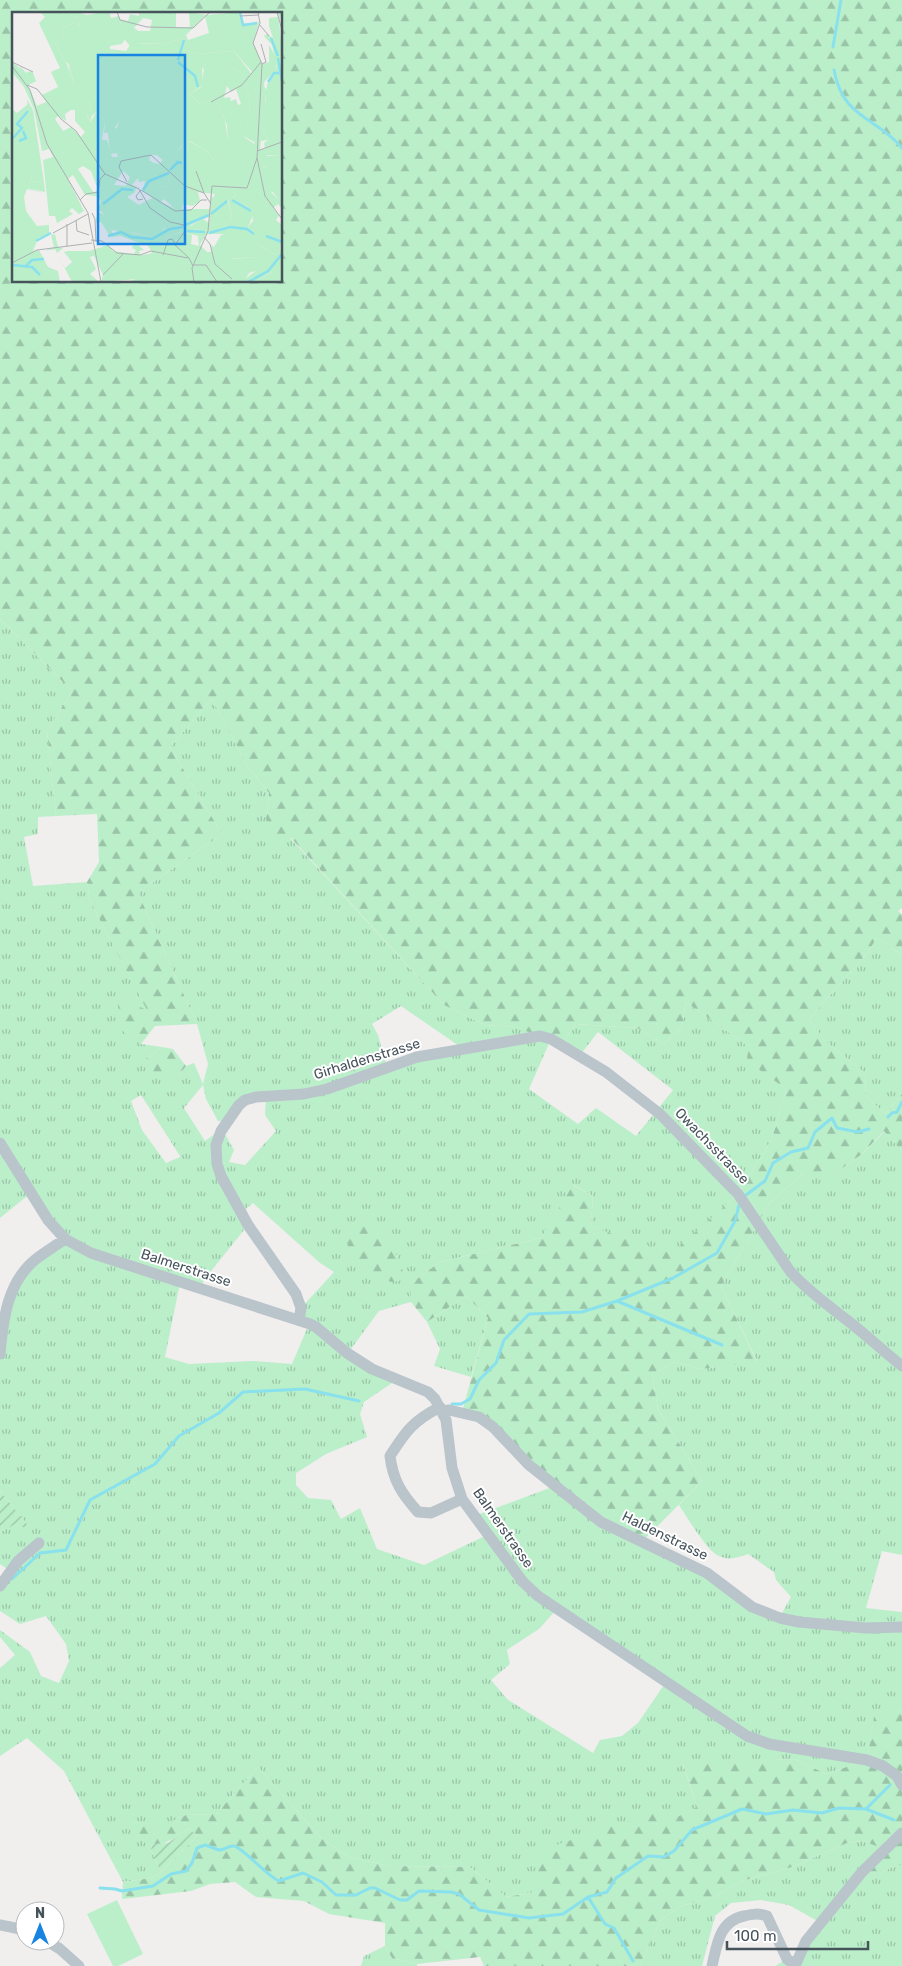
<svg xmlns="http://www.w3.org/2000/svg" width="902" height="1966" font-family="Rubik,sans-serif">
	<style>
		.grass { fill: url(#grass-tufts); fill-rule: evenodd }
		.forest { fill: url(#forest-firs); fill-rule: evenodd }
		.park { fill: #bbefca }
		.garden { fill: url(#garden-furrows) }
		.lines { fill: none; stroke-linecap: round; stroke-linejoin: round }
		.stream { stroke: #88e1ec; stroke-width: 3 }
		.street { stroke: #b9c4cb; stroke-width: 11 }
		.labels { text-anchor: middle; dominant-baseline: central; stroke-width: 4; stroke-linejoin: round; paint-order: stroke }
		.street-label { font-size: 14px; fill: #46535b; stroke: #fff }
		.inset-river { fill: none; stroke: #88e1ec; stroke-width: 2.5 }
		.inset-road { fill: none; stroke: #adb0b3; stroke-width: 1 }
		.view { fill: #1784e1; fill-opacity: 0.15; stroke: #1784e1; stroke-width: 2.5 }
		.inset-edge { fill: none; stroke: #46535b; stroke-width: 2.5 }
	</style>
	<defs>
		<pattern id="grass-tufts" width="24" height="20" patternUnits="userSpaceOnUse" patternTransform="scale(1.25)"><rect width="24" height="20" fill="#bbefca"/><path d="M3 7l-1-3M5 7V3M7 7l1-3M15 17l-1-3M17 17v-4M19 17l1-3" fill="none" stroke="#9ac4a7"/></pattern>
		<pattern id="forest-firs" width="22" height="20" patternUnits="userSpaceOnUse" patternTransform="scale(1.25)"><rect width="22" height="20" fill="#bbefca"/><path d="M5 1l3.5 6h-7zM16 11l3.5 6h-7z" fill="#9ac4a7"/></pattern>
		<pattern id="garden-furrows" width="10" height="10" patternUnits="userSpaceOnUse" patternTransform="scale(1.25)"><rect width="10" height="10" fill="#bbefca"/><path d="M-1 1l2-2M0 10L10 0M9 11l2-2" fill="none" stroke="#9ac4a7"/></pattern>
	</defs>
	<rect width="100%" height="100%" fill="#f1eeee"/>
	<!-- grass -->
	<path class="grass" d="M0 619 72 691 47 731 56 816 38 817V834L24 837 33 886 87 882 90 901 148 1011 141 1044 162 1047 144 1060 178 1076 186 1066 194 1063 203 1084 208 1064 197 1024 138 893 222 834 170 747 212 699 247 765 269 793 266 819 290 838 444 1005 485 1025 516 1027 551 1039 529 1089 578 1124 596 1108 636 1136 673 1090 598 1032 580 1055 561 1045 576 1024 637 1028 664 1044 682 1027 686 1002 748 1046V1061L786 1089 772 1139 738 1194 672 1254 591 1227 593 1196 574 1185 541 1238 440 1262 411 1283V1302L379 1311 348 1353 398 1379 364 1402 360 1414 367 1437 326 1454 296 1473V1485L308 1498 331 1500 341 1519 360 1508 377 1549 424 1565 487 1535 474 1516 555 1486 707 1573 752 1607 782 1613 791 1597 776 1580 774 1572 748 1554C738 1558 727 1561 717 1555 706 1549 687 1517 679 1505L702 1481 658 1409 652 1374 675 1362 701 1369 757 1361 721 1286 769 1204 804 1172H837L862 1154 885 1131 901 1150 902 1148V1555L882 1551 866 1608 902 1612V1711L874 1718 867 1760 826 1774 795 1759 683 1764 697 1807 536 1892 506 1897 470 1867 389 1866 349 1857 322 1839 258 1767 216 1814 186 1815 165 1825 131 1822 140 1839 152 1844 151 1851 161 1872 152 1878 123 1882 64 1771 27 1738 0 1756V1668L15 1655 0 1637V1630L30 1652 41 1676 59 1683 69 1661 66 1644 46 1616 20 1624 0 1611V1586L10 1571 0 1564V1532L14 1525 30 1528 0 1491V1352L3 1317 26 1268 64 1239 31 1193 0 1218ZM401 1006 465 1050 387 1067 378 1035 372 1024ZM203 1085 206 1099 218 1121H227L245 1100 266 1096 265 1115 276 1131 245 1165 229 1162 234 1150 225 1134 219 1131 205 1141 184 1108ZM141 1095 180 1156V1157L166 1163 142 1130 131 1101ZM253 1203 320 1263 334 1272 301 1308 299 1320 309 1324 292 1364 253 1361 189 1364 165 1357 180 1283 201 1289 204 1280 248 1225 242 1212ZM557 1609 666 1682 638 1723 622 1736 600 1740 593 1753 507 1699 491 1680 510 1664 507 1650 539 1629Z
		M877 938 902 955V1094L885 1114 865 1095 866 1074 824 1040 809 1019 865 956Z
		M466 1296 488 1318 471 1377 434 1366 440 1349 427 1322Z
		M863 1841 885 1849 879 1874 896 1865H902V1966H775L787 1959 794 1964 821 1923 789 1905 761 1900 731 1903 715 1916 702 1966H640L661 1920 681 1906 714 1897 742 1881 792 1867 847 1843Z
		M385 1946 392 1958 417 1964V1966H361L364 1956Z"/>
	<!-- forest -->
	<path class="forest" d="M0 0H902V908L898 911 902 914V955L877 938 865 956 809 1019 824 1040 866 1074 865 1095 885 1114 902 1094V1148L901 1150 884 1131 862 1154 837 1172H804L769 1204 721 1286 757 1362 701 1369 675 1362 652 1374 658 1409 702 1481 643 1541 601 1522 493 1427 462 1412 488 1318 466 1296 427 1322 411 1302V1283L440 1262 541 1238 573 1185 593 1196 591 1227 672 1253 738 1194 772 1139 786 1089 747 1061 748 1046 686 1002 682 1027 664 1044 637 1028 576 1024 561 1045 516 1027 485 1025 444 1005 291 838 271 842 266 819 269 793 247 765 212 699 170 747 222 834 138 893 197 1024 155 1026 141 1044 121 1030 117 997 147 1010 90 901 87 882 99 862 97 814 56 816 47 731 72 691 0 619ZM14 14H281V281H14Z
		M162 1047 173 1049 186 1066 178 1076 147 1072 144 1060Z
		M364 1218C380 1235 405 1254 403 1280L392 1282 369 1276 352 1257 346 1235 352 1221Z
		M902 1711V1865H896L879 1874 862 1872 884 1849 863 1841 847 1843 792 1867 742 1881 714 1897 681 1906 661 1920 640 1966H484L480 1957 417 1964 392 1958 385 1946V1923L329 1914 304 1901 256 1897 235 1882 210 1884 191 1891 122 1899 123 1882 152 1878 161 1872 197 1836 189 1828C176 1837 157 1853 141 1840 136 1836 133 1827 130 1822L165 1824 186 1815 216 1814 258 1767 322 1839 349 1857 389 1866 470 1867 506 1897 536 1892 538 1851 653 1813 661 1825 697 1807 683 1763 795 1759 826 1774 867 1760 874 1717Z"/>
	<!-- park -->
	<path class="park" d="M117 1900 143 1954 118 1966H113L87 1914Z"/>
	<!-- garden -->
	<path class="garden" d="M0 1491 31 1529 14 1525 0 1532Z
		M189 1828 197 1836 161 1872 151 1851 152 1844 168 1843Z"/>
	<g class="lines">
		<!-- stream -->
		<path class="stream" d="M833 47 841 0
			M834 70C843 119 875 116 902 148
			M888 1117 892 1113 897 1112 902 1102
			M746 1195 765 1181 773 1163 791 1152 808 1148 815 1132 832 1118 837 1128 858 1132 869 1129
			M617 1301 722 1345
			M452 1404H461L470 1399 479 1380 496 1363 504 1340 529 1314 582 1312 617 1301 673 1278 717 1253 735 1221 739 1205
			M12 1579 40 1553 66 1550 90 1500 155 1464 179 1436 219 1413 243 1392 305 1389 359 1401
			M866 1809 894 1820
			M100 1888 115 1889 122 1891 153 1886 171 1874 186 1871 192 1863 197 1848 205 1845 219 1850C224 1850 230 1845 234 1846 242 1847 266 1875 279 1881L303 1873 322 1882 336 1895H356L370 1888H375L400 1900H407L419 1891 451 1892 459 1894 479 1910 529 1918 563 1914 588 1897 607 1892 616 1878 648 1856 664 1857 674 1851 692 1830 742 1809 766 1814 793 1810 822 1813 839 1808 866 1809 890 1785
			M588 1897 605 1924 614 1928 633 1961"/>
		<!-- street -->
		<path class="street" d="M0 1143 48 1220 65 1239 91 1253 310 1324 316 1327 347 1353 372 1369 428 1392 435 1399 446 1420 452 1468 462 1499 523 1582 538 1596 747 1736 769 1744 867 1760 883 1766 897 1776 902 1785
			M299 1320 301 1308 296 1294 248 1225 221 1176 217 1164 216 1145 221 1131 239 1105 245 1100 256 1097 304 1094 327 1089 417 1057 540 1036 551 1039 606 1072 660 1114 738 1194 790 1271C806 1289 824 1302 843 1317 863 1332 882 1350 902 1366
			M0 1354C3 1320 7 1282 36 1259 45 1252 55 1246 65 1239
			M440 1407C413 1421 406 1431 390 1456 393 1481 402 1494 418 1512L431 1513 462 1499
			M442 1411 449 1410 479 1417 493 1427 529 1465 601 1522 707 1573 752 1607 780 1618 799 1622 866 1628 902 1627
			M0 1586 18 1561 39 1543
			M0 1925 25 1930
			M47 1941 60 1949 79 1966
			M712 1966C717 1945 719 1921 744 1916 753 1914 758 1913 767 1916L787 1959 795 1965
			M795 1966 806 1941 862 1872 902 1833"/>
	</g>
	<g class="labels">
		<!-- street labels -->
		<g class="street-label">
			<text transform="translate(367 1059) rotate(-17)">Girhaldenstrasse</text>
			<text transform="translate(712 1146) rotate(46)">Owachsstrasse</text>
			<text transform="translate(186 1268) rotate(18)">Balmerstrasse</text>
			<text transform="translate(503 1528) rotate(55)">Balmerstrasse</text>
			<text transform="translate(665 1536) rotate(26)">Haldenstrasse</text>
		</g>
	</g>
	<!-- overview -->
	<g transform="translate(12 12)">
		<rect width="270" height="270" fill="#f1eeee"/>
		<path d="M28 0H65L66 4 61 6 66 5 68 14 64 10 50 16 52 26 43 31 56 55 59 70 56 49 62 73 77 89 79 99 75 101 76 106 79 110 84 100 93 109 90 128H95L100 145H106L100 129 107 110 112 122 129 139 139 143 137 148 142 151 147 152 151 148 142 141 152 139 162 148 151 163 143 161 126 166 120 173 125 175 122 181 115 185 127 193 140 186 162 196 152 187 154 185 149 175 159 174 156 166 160 159 171 152 164 141 171 133H176L173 130 177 129 196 140 203 150 216 128 215 113 204 88 188 92 178 82 189 75 192 58 190 55 196 51 220 55 230 62 238 87 237 102 228 110 233 126 243 132 240 60 222 39 183 42 171 26 153 32 129 31V21L125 19H138L140 8 127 5V0H164V15H178L177 0 194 3 229 0 232 12 247 10 241 31 250 52 257 50V33L265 47 264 58 252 70 255 105 251 117 256 128 249 129 248 137H253L255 144H266L270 141V165L269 161 251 154 259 180 266 187 270 184V197L266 192 261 196 267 203 264 208 270 213 268 241 263 243 243 230V221L236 215 241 209 240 199 231 190H224L221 187 225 181 216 189 220 207 217 213 209 216 199 219 180 217 178 214 191 207 197 211 198 202H189L170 212 152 213 153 216 138 225 107 217 99 218 102 223 98 224 89 210 83 211 86 200 93 203 86 197 89 189 84 184 73 183 61 163 56 167 72 199 67 202 60 196 57 199 61 202 45 211 43 204H37L31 148 41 145 37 137 30 139 22 97 12 75 0 60V50L14 61 20 59 24 69 16 73 25 94 34 90 30 83 46 75 39 60 48 56 27 11 33 5ZM193 4 197 21 176 28 174 23ZM215 74 219 80 224 77 229 92 226 93 224 87 219 89 218 85 212 86ZM59 98H63V109L73 120 69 125 59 115 51 119 43 107 46 104 54 109 53 102ZM71 154 79 159 86 178 82 181 66 157ZM111 159 118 165 114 174 102 173ZM186 180 203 182 201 186 199 183 198 197H170L171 192 181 194 188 189ZM265 0H270L267 8 270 42 266 41 257 14V6L266 5ZM16 92V97L7 108 21 98 32 170 19 169 20 163 16 176 33 181 15 177 12 185 14 199 25 214 37 213V223L26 226 21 239 27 238 36 255 46 259 48 270H0V97L5 101ZM169 220 180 223 179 232 187 234 186 224 192 225 188 233 195 240H199V233L202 235 209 223 213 222 210 237 207 236 212 242 220 247 243 245 248 250 246 258 237 261 232 270H140L143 267 138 266 89 270 91 263 82 244 78 245 84 257 78 262 87 270H60L45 241 43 237 33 239 42 235 39 223 43 222 46 235 51 236 45 241 53 256 60 250 52 240 56 239H77L96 233 101 239 122 242 124 238 120 236 123 230 132 238 127 239 128 243 138 242 140 240 136 234 147 232 152 226ZM270 246V270H243L259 261Z" fill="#bbefca" fill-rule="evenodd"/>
		<path d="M65 0 75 3 92 0 98 1 99 6 107 4 113 27 110 32 98 34V37L114 39 119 31 153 32 171 26 182 36 183 42 222 39 248 73 246 132 231 124 228 110 230 104 237 102 238 87 230 62 220 55 205 64 196 51 190 55 191 73 178 82 188 92 204 87 213 109 216 127 221 129 203 150 196 140 178 129 173 130 176 134 170 133 164 141 174 151 160 159 156 166 159 174 149 175 154 185 148 191 131 179 133 169 127 170 126 166 138 162 141 157 151 163 162 148 153 140 150 143H140L129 140 112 124 107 110 103 115 108 123 100 129 105 141 98 142 96 121H92L93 109 84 100 79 105 80 110 76 106 75 100 79 99 77 89 71 91 65 85 57 52 54 50 58 60 59 70 56 55 43 31 52 26 50 16 64 10 68 14 66 5 61 6 65 4ZM255 22 261 26 266 41 270 42V141L266 144 254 143 252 131 256 128 251 117V106L255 105V73L265 55 260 33 252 24ZM250 154 269 160 270 184 266 187 261 180 254 179ZM221 180 225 181 221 187 223 190 230 189 242 201 236 215 243 221V230L263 243 270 237V246L262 259 243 270H232L233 267 245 258 247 250 243 245 215 247 206 239 213 222H195L192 225 168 220 152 226 148 232 136 234 109 224 98 225 105 219 99 218 107 217 111 213 120 221 138 225V221L153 217 152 212H170L175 205 196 200 198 204 178 213 180 217 199 219 203 215 209 216 217 213 216 207H220L216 186ZM134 262 145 266 140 270H117Z" fill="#bbefca"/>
		<path d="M252 75 264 84 259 101 248 106 254 89ZM15 87 21 98 8 109 15 127 0 140V110L4 111 16 97ZM21 159 19 169 32 170 33 180 16 176ZM18 251 21 255 35 253 37 270H0V253L12 256Z" fill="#bbefca"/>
		<path d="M118 2 132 5 122 16 129 21V31L118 34 112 27 108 7 116 9ZM9 55 14 61 20 59 24 69 16 73 6 59Z" fill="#bbefca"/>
		<path class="inset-river" d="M228 0 231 13 245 11M259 26 266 44M266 46 270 70M166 48 172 28M166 50 183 64 186 75M256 70 262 61H267M0 127 10 116 5 112 16 99M7 129 14 126 11 119M158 158 166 150 170 151M131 178 137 169 157 161M220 188 239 199M91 192 110 177 121 178M199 202 215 189M173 213 197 203M175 219 193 220M197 221 218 215 235 217 242 222M96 224 109 220 119 225 140 227 158 217 171 215M254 224 270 230M24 229 39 221M1 253 20 255 28 263M13 255 20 248 32 247M236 270 256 259 270 242"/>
		<path class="inset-road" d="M105 0 108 8 135 15 181 16 198 0M265 0 270 18M228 4 246 3M247 12 257 24M249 32 254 50 250 52M0 50 21 60M0 54 18 78 35 132 76 201 89 270M15 73 25 77 49 107 64 119 93 162 127 177 138 196 158 210 172 213 173 219 163 233 177 246 181 254M199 90 230 73 249 50M245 139 270 130M245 146 253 184 270 207M184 159 192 181M115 170 107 155 109 149 139 143 173 174 192 181 199 192M129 178 163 199 179 198 189 188H195M129 178 124 184 126 188 131 187M68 188 74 182 86 180 88 167 93 162M80 201 83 207 84 230M64 208 65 219 77 223M55 212V234M41 221 76 202M192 225 198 232 203 252 220 267M79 228 90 229 105 241 128 243 139 239 176 246M151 243 156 228 160 227 163 231M0 251 25 238 80 231M182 253H194L205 270M91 263 111 242M182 270 180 256 196 219 200 174 235 176 245 146 250 52 241 31 248 11 246 0"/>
		<path class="view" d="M86 43H173V232H86Z"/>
		<rect width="270" height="270" class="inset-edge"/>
	</g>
	<!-- north arrow -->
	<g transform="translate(40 1926)"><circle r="24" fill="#ffffff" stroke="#b5babd"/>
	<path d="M0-4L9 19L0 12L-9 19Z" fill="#1784e1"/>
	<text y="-8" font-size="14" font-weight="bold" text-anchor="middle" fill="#46535b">N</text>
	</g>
	<!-- scale -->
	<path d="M727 1941v8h141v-8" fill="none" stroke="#46535b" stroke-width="2.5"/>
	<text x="734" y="1941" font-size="15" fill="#46535b" stroke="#ffffff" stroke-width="4" paint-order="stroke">100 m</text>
</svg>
